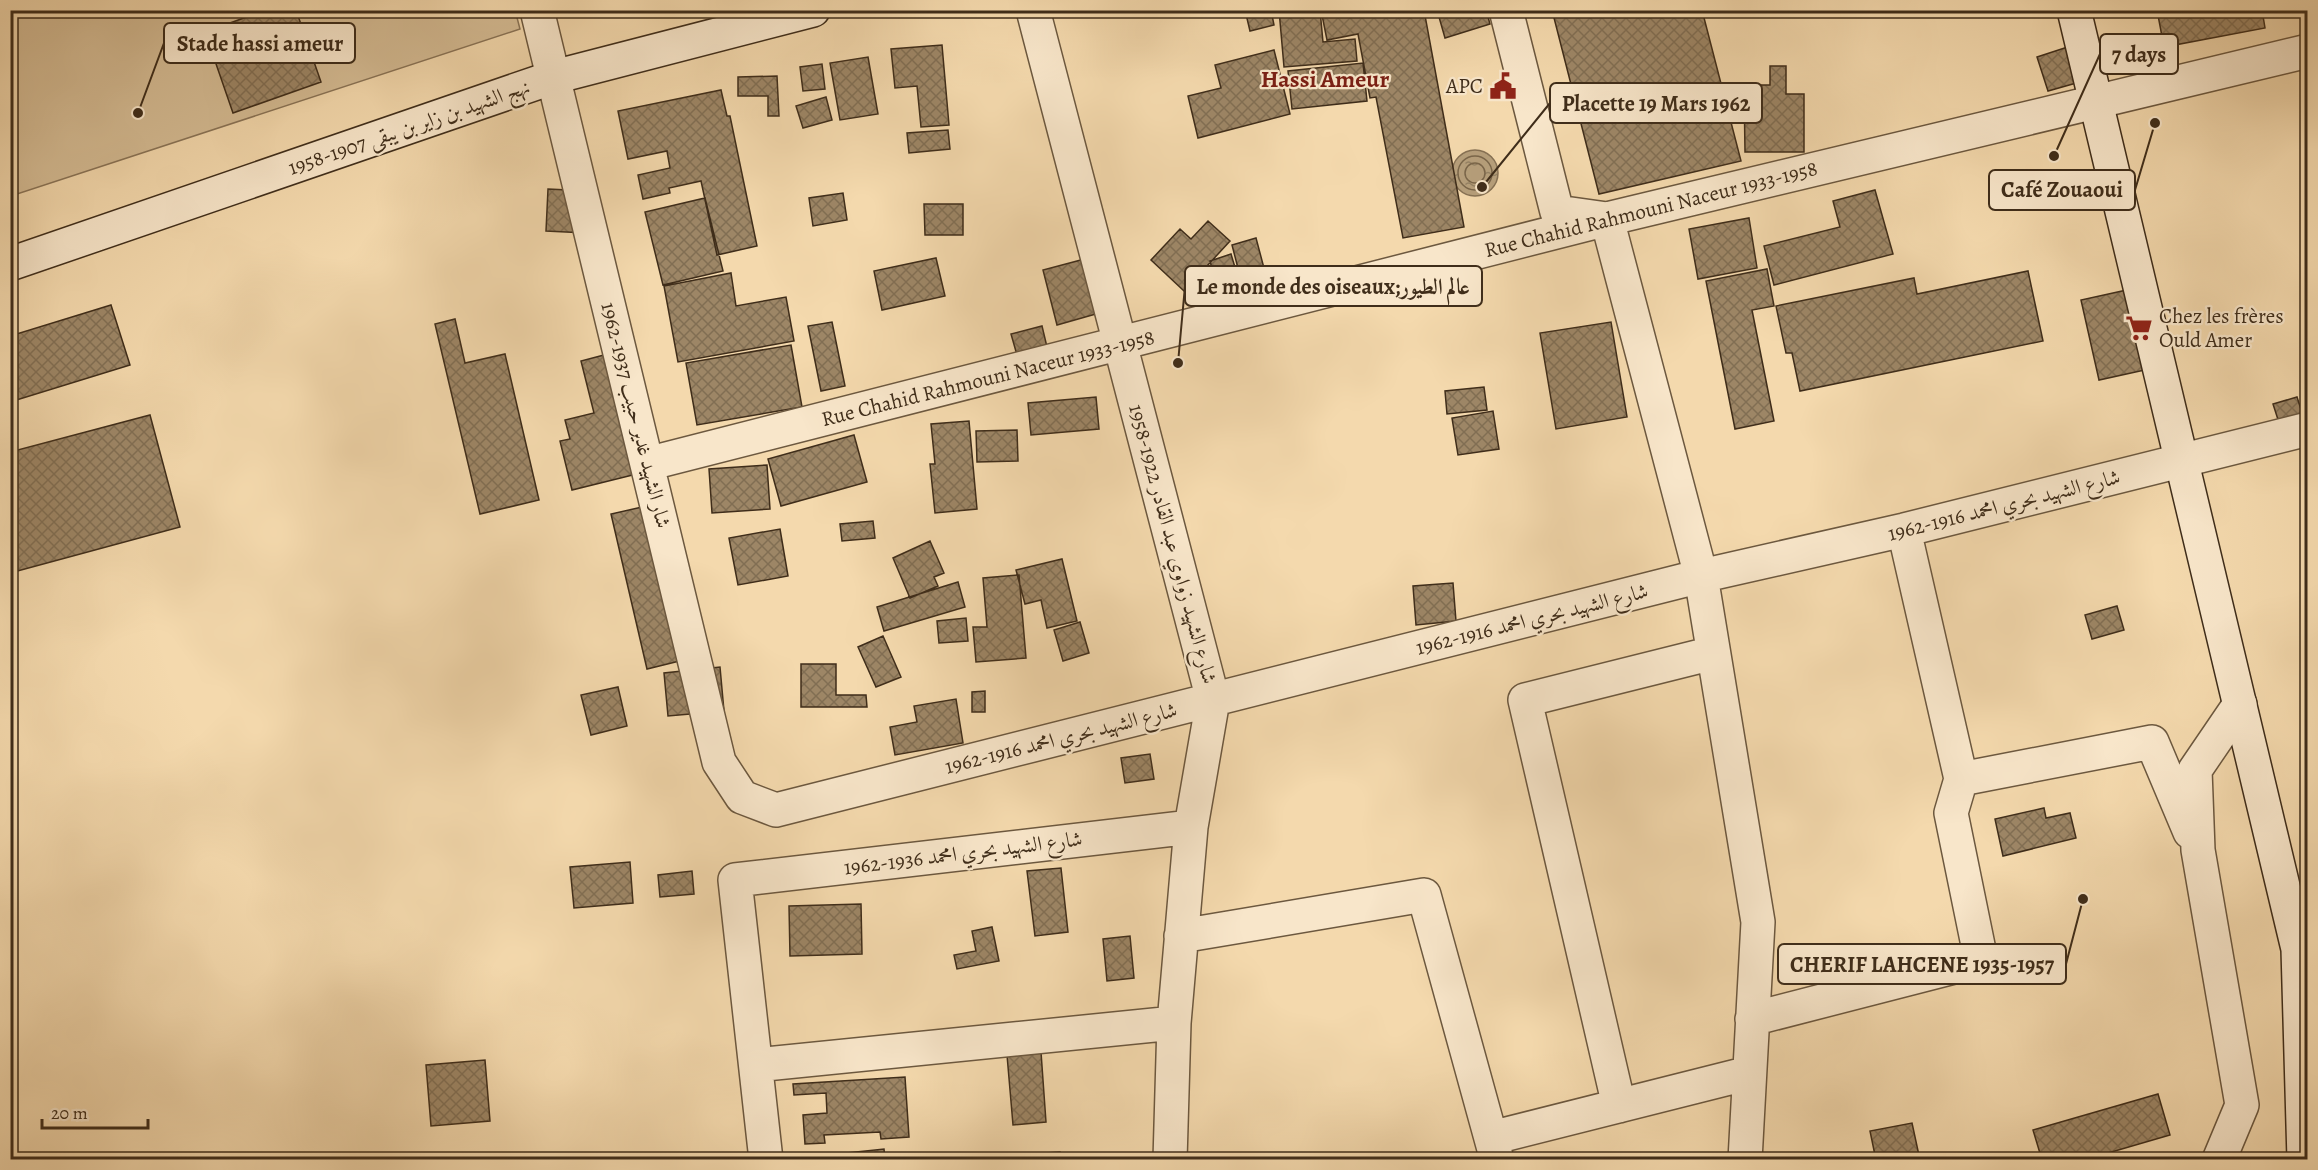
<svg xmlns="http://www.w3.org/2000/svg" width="2318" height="1170" font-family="Alegreya,Amiri,serif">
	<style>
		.pitch { fill: #d5bc94; stroke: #8a7457; stroke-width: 1.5 }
		.water { fill: url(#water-ripples); stroke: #867154; stroke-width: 1.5 }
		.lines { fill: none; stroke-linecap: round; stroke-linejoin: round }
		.shore { stroke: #7a664a; stroke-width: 1.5 }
		.building { fill: url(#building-cross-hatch); stroke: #3f2d1a; stroke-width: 1.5 }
		.minor-casing { stroke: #6c583f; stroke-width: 36 }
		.secondary-casing { stroke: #3f2d1a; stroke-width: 36 }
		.minor { stroke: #f8e6ca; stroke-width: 33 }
		.secondary { stroke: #f8e6ca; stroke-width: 33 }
		.labels { text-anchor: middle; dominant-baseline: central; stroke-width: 4.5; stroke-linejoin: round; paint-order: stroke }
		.poi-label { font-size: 21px; fill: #3f2d1a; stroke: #f8e6ca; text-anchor: end }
		.street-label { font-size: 21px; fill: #3f2d1a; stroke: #f8e6ca }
		.quarter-label { font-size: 24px; font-weight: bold; fill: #7a1f14; stroke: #f8e6ca }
		.leader { fill: none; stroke: #3f2d1a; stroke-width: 2 }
		.callout-dot { fill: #3f2d1a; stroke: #f8e6ca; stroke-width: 2 }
		.callout { fill: #f8e6ca; stroke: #3f2d1a; stroke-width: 2 }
		.callout-label { font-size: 22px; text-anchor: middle; font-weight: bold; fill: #3f2d1a }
	</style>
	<defs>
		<pattern id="water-ripples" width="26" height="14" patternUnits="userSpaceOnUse" patternTransform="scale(1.5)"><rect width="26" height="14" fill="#b69f7b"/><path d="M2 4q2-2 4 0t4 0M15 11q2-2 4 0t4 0" fill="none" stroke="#958264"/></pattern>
		<pattern id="building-cross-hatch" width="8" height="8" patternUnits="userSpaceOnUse" patternTransform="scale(1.5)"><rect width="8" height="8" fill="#9d8666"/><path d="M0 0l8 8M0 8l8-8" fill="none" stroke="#816e53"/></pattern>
	</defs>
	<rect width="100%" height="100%" fill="#f4d9ad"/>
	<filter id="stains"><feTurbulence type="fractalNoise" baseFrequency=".00333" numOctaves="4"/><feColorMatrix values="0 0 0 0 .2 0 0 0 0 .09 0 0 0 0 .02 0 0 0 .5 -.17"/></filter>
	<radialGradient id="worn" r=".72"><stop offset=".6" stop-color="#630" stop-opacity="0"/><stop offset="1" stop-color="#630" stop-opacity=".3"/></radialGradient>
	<!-- pitch -->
	<path class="pitch" d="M515 10 520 29 11 196 10 11Z"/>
	<!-- water -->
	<path class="water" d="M1452 173a23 23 0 1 1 46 0a23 23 0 1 1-46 0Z"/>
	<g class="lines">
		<!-- shore -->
		<path class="shore" d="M1458 173a17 17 0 1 1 34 0a17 17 0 1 1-34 0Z
			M1465 173a10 10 0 1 1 20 0a10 10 0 1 1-20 0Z"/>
	</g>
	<!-- building -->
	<path class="building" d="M266 10H296L321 82 233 113 205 32Z
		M1245 10H1271L1274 25 1250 31Z
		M1279 10H1320L1323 42 1355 39 1357 61 1284 67Z
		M1321 10H1424L1464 227 1403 238 1376 97 1370 98 1358 34 1327 40Z
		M1437 10H1486L1490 24 1445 38Z
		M1552 10H1702L1741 161 1599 194Z
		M2157 10H2262L2265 28 2164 47Z
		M2083 42 2094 78 2048 91 2037 57Z
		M942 45 949 125 921 127 917 86 895 88 891 49Z
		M1274 50 1290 114 1198 138 1188 96 1221 88 1215 65Z
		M868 57 878 114 840 120 830 63Z
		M1363 63 1367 101 1292 109 1288 71Z
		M822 64 825 89 803 91 800 67Z
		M1770 66H1786V94H1804V152H1745L1744 85H1770Z
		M777 76 779 116H768V96H738V77Z
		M721 90 727 116H730L757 246 717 255 701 181 669 188 670 193 643 199 638 175 670 168 667 151 628 159 618 111Z
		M826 97 832 120 803 128 796 106Z
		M948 130 950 149 909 153 907 133Z
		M548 189 588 191 586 233 546 231Z
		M1875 190 1893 254 1774 285 1764 246 1840 227 1833 201Z
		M843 193 847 220 813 226 809 198Z
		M705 198 723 271 663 285 645 212Z
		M924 204H963V235H925Z
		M1749 218 1757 268 1698 279 1689 229Z
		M1208 221 1230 241 1184 291 1151 260 1180 229 1191 239Z
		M1256 238 1269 287 1220 300 1215 283 1240 276 1232 245Z
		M1231 254 1237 274 1215 280 1210 261Z
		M1096 256 1110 310 1057 325 1043 270Z
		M936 258 945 296 882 310 874 271Z
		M1767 269 1774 306 1752 310 1774 421 1735 429 1706 281Z
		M2028 271 2043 341 1800 391 1792 353H1786L1776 306 1914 278 1917 294Z
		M731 273 736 306 786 297 794 341 678 362 664 286Z
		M2145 286 2163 366 2099 380 2081 300Z
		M111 305 130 365 10 402V336Z
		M455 319 465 363 505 354 539 500 480 514 435 324Z
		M832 322 845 386 821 391 808 326Z
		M1611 322 1627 417 1556 429 1540 333Z
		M1042 326 1047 347 1017 355 1011 334Z
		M791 345 802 407 697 425 686 363Z
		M623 350 653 470 572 490 560 441 570 439 565 420 594 413 581 361Z
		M1484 387 1487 410 1447 414 1445 391Z
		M1096 397 1099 429 1031 435 1028 403Z
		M2297 397 2306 425 2282 432 2273 404Z
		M1493 411 1499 449 1458 455 1452 418Z
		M150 415 180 527 10 573V452Z
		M969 421 977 509 935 513 930 464H935L931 424Z
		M1017 430 1018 461 977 462 976 431Z
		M854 435 867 482 781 506 768 459Z
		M767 465 770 509 712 513 709 469Z
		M669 501 704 655 647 669 611 514Z
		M873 521 875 538 842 541 840 524Z
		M780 529 788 576 738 585 729 538Z
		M930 541 944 573 934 577 938 586 910 598 893 558Z
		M1062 559 1077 621 1047 628 1041 600 1025 604 1016 570Z
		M1019 575 1026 658 976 662 973 627H987L983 578Z
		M958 582 965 607 884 631 877 607Z
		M1453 583 1456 621 1416 625 1413 586Z
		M2117 606 2124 630 2092 639 2085 615Z
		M966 618 968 641 939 643 937 621Z
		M1080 622 1089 653 1063 661 1054 630Z
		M883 636 901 677 876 687 858 647Z
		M801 664H836V695H866L867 707H801Z
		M720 667 724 711 668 716 664 673Z
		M618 687 627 726 591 735 581 695Z
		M985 691V712H972V692Z
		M956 699 963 743 895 755 890 727 917 722 914 706Z
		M1150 754 1154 779 1125 783 1121 758Z
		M2044 808 2046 818 2070 813 2076 838 2003 856 1995 819Z
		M630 862 633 903 574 908 570 867Z
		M1061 868 1068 932 1035 936 1027 871Z
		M692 871 694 894 660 897 658 875Z
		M861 904 862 954 790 956 789 906Z
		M992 927 999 961 957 969 954 955 976 951 972 931Z
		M1130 936 1134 978 1107 981 1103 939Z
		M1041 1052 1046 1122 1013 1125 1007 1055Z
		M485 1060 490 1121 431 1126 426 1065Z
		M905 1077 909 1137 881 1139 880 1132 824 1135 825 1143 805 1144 803 1115 827 1113 826 1093 794 1095 793 1084Z
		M2158 1094 2170 1135 2084 1160H2042L2033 1130Z
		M1912 1123 1920 1160H1876L1870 1131Z
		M884 1149 885 1160H809V1157Z
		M1060 1152 1061 1160H1013V1155Z"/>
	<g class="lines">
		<defs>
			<path id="minor" d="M537 10 719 762 742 797 776 810 1701 576 1904 530 2308 429
				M1033 10 1213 700 1191 827 1174 1023 1170 1160
				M1506 10 1557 212 1607 219 1701 576 1758 922 1745 1160
				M647 464 1607 219 2308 51
				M1961 779 2152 742 2190 832
				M1181 936 1424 895 1497 1160
				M1752 1019 1981 960 1951 813 1961 779 1904 530
				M756 1065 1174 1023
				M1619 1106 1525 700 1713 653
				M1491 1138 1749 1073
				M766 1160 735 880 1191 827
				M2219 1160 2242 1105 2198 850 2195 770 2240 704"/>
			<path id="secondary" d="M2074 10 2298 949 2304 1160
				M10 264 554 77 813 10"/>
		</defs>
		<!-- minor casing -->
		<use href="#minor" class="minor-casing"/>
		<!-- secondary casing -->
		<use href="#secondary" class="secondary-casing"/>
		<!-- minor -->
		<use href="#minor" class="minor"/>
		<!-- secondary -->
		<use href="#secondary" class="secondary"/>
	</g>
	<!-- icons -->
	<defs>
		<symbol id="civic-bare" viewBox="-9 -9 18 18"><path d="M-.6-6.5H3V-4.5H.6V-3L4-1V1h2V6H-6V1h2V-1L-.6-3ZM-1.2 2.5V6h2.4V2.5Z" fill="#8f2418" stroke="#f8e6ca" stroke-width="2.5" paint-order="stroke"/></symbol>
		<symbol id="supermarket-bare" viewBox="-9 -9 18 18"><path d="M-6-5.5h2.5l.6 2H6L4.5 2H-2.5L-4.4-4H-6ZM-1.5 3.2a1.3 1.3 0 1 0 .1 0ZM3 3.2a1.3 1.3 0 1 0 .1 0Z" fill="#8f2418" stroke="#f8e6ca" stroke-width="2.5" paint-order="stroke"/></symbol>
	</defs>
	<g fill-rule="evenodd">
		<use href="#civic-bare" x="1484" y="67" width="38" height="38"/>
		<use href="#supermarket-bare" x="2120" y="309" width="38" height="38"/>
	</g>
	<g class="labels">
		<!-- poi labels -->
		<g class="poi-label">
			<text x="1483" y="86">APC</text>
			<text x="2159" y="316" text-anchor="start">Chez les frères<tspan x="2159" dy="24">Ould Amer</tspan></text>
		</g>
		<!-- street labels -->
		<g class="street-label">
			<text transform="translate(409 127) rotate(-19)">نهج الشهيد بن زاير بن يبقى 1907-1958</text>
			<text transform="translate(1651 209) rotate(-14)">Rue Chahid Rahmouni Naceur 1933-1958</text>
			<text transform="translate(988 378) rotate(-14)">Rue Chahid Rahmouni Naceur 1933-1958</text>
			<text transform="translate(636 415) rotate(76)">شار الشهيد غدير حبيب 1937-1962</text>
			<text transform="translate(2004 505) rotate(-14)">شارع الشهيد بحري امحمد 1916-1962</text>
			<text transform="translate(1173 544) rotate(75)">شارع الشهيد زواوي عبد القادر 1922-1958</text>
			<text transform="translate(1532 619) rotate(-14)">شارع الشهيد بحري امحمد 1916-1962</text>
			<text transform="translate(1061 738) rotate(-14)">شارع الشهيد بحري امحمد 1916-1962</text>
			<text transform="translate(963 853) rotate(-7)">شارع الشهيد بحري امحمد 1936-1962</text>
		</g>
		<!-- quarter labels -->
		<g class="quarter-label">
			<text x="1325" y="79">Hassi Ameur</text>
		</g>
	</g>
	<!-- callouts -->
	<path class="leader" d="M138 113L164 43M2054 156L2100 54M1482 187L1550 103M2155 123L2135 190M1178 363L1185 286M2083 899L2066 964"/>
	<g class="callout-dot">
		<circle cx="138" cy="113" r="6"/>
		<circle cx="2054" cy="156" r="6"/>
		<circle cx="1482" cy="187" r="6"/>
		<circle cx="2155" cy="123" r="6"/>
		<circle cx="1178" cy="363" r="6"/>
		<circle cx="2083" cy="899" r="6"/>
	</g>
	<g class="callout">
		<rect x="164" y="23" width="191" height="40" rx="6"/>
		<rect x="2100" y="34" width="78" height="40" rx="6"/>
		<rect x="1550" y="83" width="212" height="40" rx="6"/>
		<rect x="1989" y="170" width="146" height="40" rx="6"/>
		<rect x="1185" y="266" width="297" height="40" rx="6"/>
		<rect x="1778" y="944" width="288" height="40" rx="6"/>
	</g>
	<g class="callout-label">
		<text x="260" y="51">Stade hassi ameur</text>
		<text x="2139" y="62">7 days</text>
		<text x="1656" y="111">Placette 19 Mars 1962</text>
		<text x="2062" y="197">Café Zouaoui</text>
		<text x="1333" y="294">Le monde des oiseaux;عالم الطيور</text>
		<text x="1922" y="972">CHERIF LAHCENE 1935-1957</text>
	</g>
	<!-- margin -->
	<rect width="2318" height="1170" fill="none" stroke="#f4d9ad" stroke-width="36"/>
	<rect x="12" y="12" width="2294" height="1146" fill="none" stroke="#3f2d1a" stroke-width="3"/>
	<rect x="18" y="18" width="2282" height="1134" fill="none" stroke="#3f2d1a" stroke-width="1.5"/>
	<!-- scale -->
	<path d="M42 1119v9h106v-9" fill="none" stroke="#3f2d1a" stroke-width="3"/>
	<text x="51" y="1119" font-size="18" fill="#3f2d1a" stroke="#f8e6ca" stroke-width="4.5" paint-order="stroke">20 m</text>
	<rect width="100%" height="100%" filter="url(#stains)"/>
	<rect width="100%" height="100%" fill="url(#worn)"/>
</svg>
